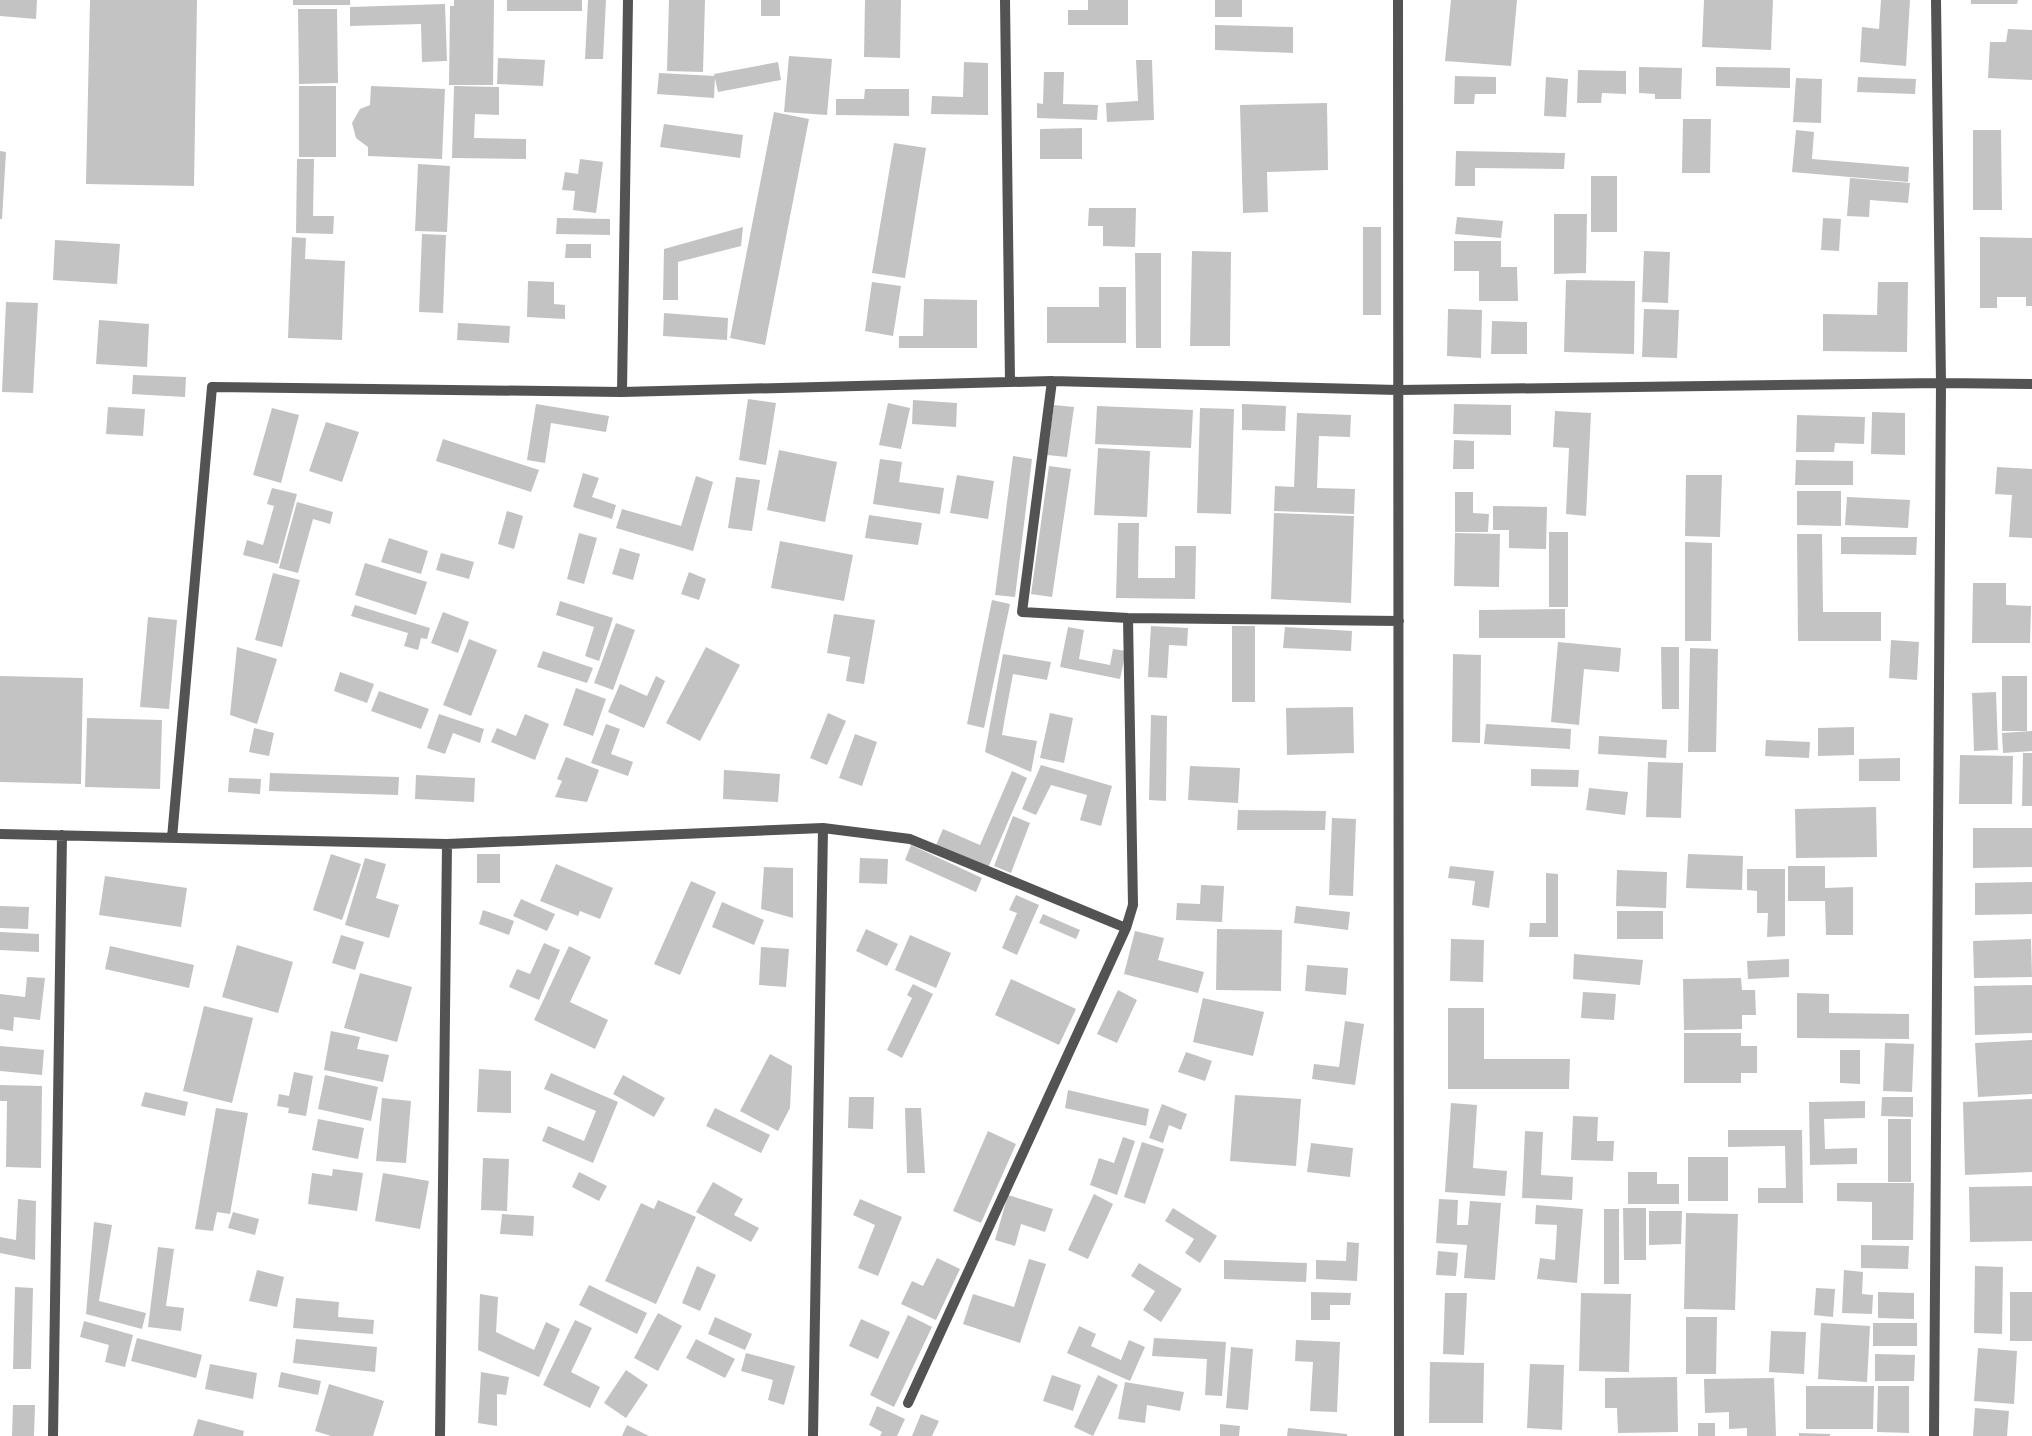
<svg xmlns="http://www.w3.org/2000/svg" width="2032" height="1436" font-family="'Asap Condensed',sans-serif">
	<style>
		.building { fill: #c3c3c3 }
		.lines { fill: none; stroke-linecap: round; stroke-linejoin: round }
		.minor { stroke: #535353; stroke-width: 10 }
	</style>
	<rect width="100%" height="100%" fill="#fff"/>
	<!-- building -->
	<path class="building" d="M0 0H37L36 19 0 16Z
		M90 0H197L194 186 86 184Z
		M293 0H350V5H293Z
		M454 0H494L493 85H449L450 6H454Z
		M507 0H582V11H507Z
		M588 0H606L603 59H585Z
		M669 0H705L703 72 667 71Z
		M761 0H780V16H761Z
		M865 0H901L900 58 864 57Z
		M1088 0H1128V25H1068V10H1088Z
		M1215 0H1242V17H1215Z
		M1451 0H1517L1511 66 1445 61Z
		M1704 0H1773L1771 50 1702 47Z
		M1881 0H1910L1906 66 1860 62 1862 27 1879 29Z
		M1971 0H2018L2017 4H1971Z
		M445 4 447 61 422 62 421 24 350 26V7Z
		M298 9H337L338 83 299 84Z
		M1215 25 1293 27V53L1215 50Z
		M2008 29 2032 30V80L1988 78 1990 42H2006Z
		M789 56 832 59 827 115 784 112Z
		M498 58 545 60 543 86 497 84Z
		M1136 60H1152L1154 120 1107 122 1106 103 1138 101Z
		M778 62 781 80 718 92 714 74Z
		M964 62 988 63V115L931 114 932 96 963 97Z
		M1639 67 1682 68 1681 99H1655V94L1639 93Z
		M1716 67 1790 68V88L1716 86Z
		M1578 70 1626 71V94L1602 93 1601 103H1577Z
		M1044 72H1064L1063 104 1098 105 1097 120 1037 118V103L1043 104Z
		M659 73 715 76 714 98 657 94Z
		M1455 76 1496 77V94H1475L1474 104H1454Z
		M1546 77 1568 79 1566 117 1544 116Z
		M1858 77 1916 79 1915 94 1857 92Z
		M1796 78 1822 79 1821 123 1793 122Z
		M299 86H336V157H299Z
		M371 86 445 89 442 159 368 156V147L356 138 352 123 360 109 370 105Z
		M454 86 499 87V115L475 114 474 138 526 139V159L452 158Z
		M865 89H909V116L836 115V99H864Z
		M1327 103 1328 170 1267 172 1268 212 1243 213 1240 105Z
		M774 112 809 119 765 345 730 338Z
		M1683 119H1711L1710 173H1682Z
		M664 124 743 135 740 158 660 147Z
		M1082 128V159H1040V129Z
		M1796 130 1814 132 1812 159 1909 167 1908 182 1792 172Z
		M1973 130H2001L2002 210H1973Z
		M894 143 926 148 905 278 872 273Z
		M0 151 6 152 2 219H0Z
		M1456 151 1565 153 1564 169 1475 168V186H1455Z
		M297 159H314L313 216H334L333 234 296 233Z
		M580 159 603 162 596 213 573 210 575 191 562 190 565 172 578 174Z
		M418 164 450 166 447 232 415 231Z
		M1591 176H1617V232H1591Z
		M1850 178 1910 183 1908 203 1870 200 1869 217 1847 216Z
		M1089 208H1136L1135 247 1103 246V226H1088Z
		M1554 214H1587L1586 273 1554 274Z
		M1457 217 1503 221 1501 238 1455 234Z
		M557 218 610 219V235L556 234Z
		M1823 218 1841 219 1839 251 1821 250Z
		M743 227 741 246 678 262V300H663L664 249Z
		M1363 227H1381V315H1363Z
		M422 234 446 235 443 313 419 312Z
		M292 237 306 238 305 259 345 261 342 340 288 338Z
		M1980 237 2032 238V306H2026V297H1997V308H1980Z
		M55 240 120 244 117 284 53 280Z
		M1454 241H1501V267H1517L1518 301H1479V271H1454Z
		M566 244H591V258H565Z
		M1192 251 1231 252 1230 346H1190Z
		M1644 251 1670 252 1668 303 1642 302Z
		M1135 253H1161V348H1136Z
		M1566 280 1635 281 1634 354 1564 352Z
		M528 281 554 282V304L565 305V319L527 317Z
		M872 282 901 286 893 336 865 331Z
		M1878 282H1908L1907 352 1823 351V314L1877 315Z
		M1099 287H1126V343H1047V307H1099Z
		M924 299 977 300V348H899V336H923Z
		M6 302 38 303 33 393 2 392Z
		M1448 309 1482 310 1481 358 1447 356Z
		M1644 309 1679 310 1677 358 1642 357Z
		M664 313 728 318 727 340 663 336Z
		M99 320 149 324 147 367 96 364Z
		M1492 321 1527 322V354H1491Z
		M458 323 510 326 509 343 457 340Z
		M133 375 186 377 185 397 132 394Z
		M748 399 776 403 766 465 739 460Z
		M913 400 957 403 956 427 912 424Z
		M888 403 910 408 901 449 879 445Z
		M536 404 609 416 606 432 551 423 545 463 527 460Z
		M1242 404 1286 406 1285 431 1242 430Z
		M1454 404 1511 405V435L1453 434Z
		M1054 405 1074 407 1067 457 1047 455Z
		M1097 406 1193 410 1191 448 1095 444Z
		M108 407 145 409 143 436 106 434Z
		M272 408 299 415 281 483 253 475Z
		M1200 408 1234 409 1231 514 1197 513Z
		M1555 411 1591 413 1586 516 1566 514 1569 448 1553 447Z
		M1872 412 1905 413V455L1871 454Z
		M1297 413 1351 415 1350 437 1319 436 1317 488 1355 489 1354 514 1274 511 1275 486 1294 487Z
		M1797 415 1865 417 1864 444 1835 443 1834 452H1796Z
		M326 422 359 432 342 482 309 471Z
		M443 439 539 470 531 492 436 461Z
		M1454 440 1474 441V469H1453Z
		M1098 448 1150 451 1147 517 1094 515Z
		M779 450 837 462 825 522 767 510Z
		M1013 456 1032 459 1015 597 995 595Z
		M880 459 902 462 899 482 944 488 940 514 873 504Z
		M1796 460 1853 461V485H1795Z
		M1049 466 1071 469 1052 597 1031 594Z
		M1997 467 2032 469V538L2009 537 2012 495 1995 494Z
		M583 473 599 478 592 497 616 505 612 519 573 507Z
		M957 475 994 481 988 519 950 513Z
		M1686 475H1722L1720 537 1685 536Z
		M696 476 713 482 693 551 616 528 622 509 681 526Z
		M736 477 760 480 752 531 728 528Z
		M272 488 297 494 278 564 243 555 247 540 263 545 274 506 267 504Z
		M1797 491H1841V526L1797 525Z
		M1455 492H1473V513L1489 514 1488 532H1455Z
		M1847 497 1910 500 1908 528 1845 525Z
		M297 502 333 512 330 524 313 519 298 573 279 568Z
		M1493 506 1547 507 1546 549 1509 548V530H1493Z
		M507 511 523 516 514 549 498 544Z
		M1274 513 1354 516 1351 603 1271 599Z
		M869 515 922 523 918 545 865 538Z
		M1118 523H1139L1138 578H1175V546H1196L1195 599 1116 598Z
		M1549 532H1568V607H1549Z
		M579 533 597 538 584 584 567 579Z
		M1455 533 1500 534 1499 587 1454 586Z
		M1797 534H1822L1823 612H1881V641H1798Z
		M1841 537H1917L1916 555 1841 554Z
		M389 538 428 551 421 574 381 562Z
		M780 541 853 555 844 601 771 588Z
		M1685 542 1712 543 1711 641H1685Z
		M620 548 640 554 633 580 612 574Z
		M441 553 474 562 469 579 436 570Z
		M365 563 427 582 416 615 355 595Z
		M689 572 706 579 699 600 681 594Z
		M273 573 300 580 282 647 255 640Z
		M1973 583H2006V605L2031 606 2030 643H1972Z
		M992 600 1010 604 984 728 967 724Z
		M560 601 613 618 599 661 585 656 594 627 556 615Z
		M355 605 430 628 427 639 421 638 418 650 404 646 408 633 351 616Z
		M1565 609V638H1479V610Z
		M443 612 469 622 458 653 431 643Z
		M834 614 875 620 864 684 846 681 850 657 827 653Z
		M148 617 177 620 169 709 140 707Z
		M616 623 635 630 613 690 594 683Z
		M1151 626 1188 628 1187 646 1169 645 1167 678 1148 677Z
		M1232 626H1255V702H1232Z
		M1068 627 1084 630 1079 659 1110 665 1113 649 1126 651 1120 679 1060 667Z
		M1285 627 1352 631 1351 651 1283 648Z
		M469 639 497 650 471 716 443 705Z
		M1891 640 1919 642 1917 680 1889 678Z
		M1558 642 1621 648 1619 672 1584 669 1579 725 1551 722Z
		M237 647 277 659 257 724 230 715Z
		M706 647 740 665 700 741 666 723Z
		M1661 647H1679V709H1662Z
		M1690 648 1718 649 1716 752H1688Z
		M543 651 593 668 587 683 537 667Z
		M1003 654 1051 662 1047 680 1013 674 1005 717 1002 735 1037 741 1031 772 985 752Z
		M1453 654 1481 655 1480 743 1452 742Z
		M340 672 374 684 367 703 334 691Z
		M0 676 83 678 81 784 0 782Z
		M656 676 665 681 644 728 608 712 620 684 647 696Z
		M2002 676H2027V731H2002Z
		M576 688 606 699 593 736 563 725Z
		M379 691 429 709 421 729 371 711Z
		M1996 692 1998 750 1974 751 1972 693Z
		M1353 707 1354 753 1287 755 1286 708Z
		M828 713 846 721 827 765 810 758Z
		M1050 713 1073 718 1064 763 1040 758Z
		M439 714 484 729 480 743 453 733 445 754 427 748Z
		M525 714 549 724 535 760 491 742 497 728 516 736Z
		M1151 715 1167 716 1166 801 1149 800Z
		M87 718 162 720 160 789 85 787Z
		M606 724 620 729 611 754 633 762 628 776 591 763Z
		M1486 724 1571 729 1570 749 1484 744Z
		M1854 727V755L1818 756V728Z
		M254 728 274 733 269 756 249 752Z
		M2032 731V751L2003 753 2002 733Z
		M855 734 877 742 862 786 839 778Z
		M1599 736 1667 740 1666 758 1598 754Z
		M1766 740 1810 742 1809 758 1765 756Z
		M2023 753H2032V806H2022Z
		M1960 755 2013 756 2012 804H1959Z
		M566 757 599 770 587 802 555 797 562 781 557 779Z
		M1900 758V781H1859V759Z
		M1648 762 1683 763 1681 818 1646 817Z
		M1041 765 1112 786 1101 826 1080 820 1087 795 1051 785 1036 815 1022 809Z
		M1190 766 1240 768 1238 803 1188 800Z
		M1531 769 1579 770 1578 787 1531 786Z
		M724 770 780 774 778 802 723 799Z
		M1012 771 1027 778 988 868 936 845 943 829 980 845Z
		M270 773 399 777 398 795 269 791Z
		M416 775 475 778 474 802 415 799Z
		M229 778 261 779 260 794 228 792Z
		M1589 788 1628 792 1625 815 1586 810Z
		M1876 807 1877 857 1796 858 1795 809Z
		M1238 810 1326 811 1325 830H1237Z
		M1013 816 1030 823 1011 873 994 866Z
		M1332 818 1356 819 1353 896 1329 895Z
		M1973 828H2032V867L1973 868Z
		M911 845 982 878 976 892 905 860Z
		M331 854 361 864 342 920 313 910Z
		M477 854H500V883H477Z
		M1688 854 1743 856 1742 890 1686 888Z
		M365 858 386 864 376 898 399 905 389 938 345 925Z
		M860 858 888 859 887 884 859 883Z
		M556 864 613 888 600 919 580 911 578 916 540 901Z
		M1450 866 1494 871 1489 908 1472 905 1475 881 1448 878Z
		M1788 866H1825V888L1853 887V935H1826L1825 901H1788Z
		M764 867 793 868V918L761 909Z
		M1747 869H1785V936L1767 937 1768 913H1757V891L1747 890Z
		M1617 870 1667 872 1666 908 1616 906Z
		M1546 873 1558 874V937H1529L1530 923H1546Z
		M105 876 187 888 181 927 99 915Z
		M691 881 716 892 680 975 654 964Z
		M2032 882V914L1975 915V883Z
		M1201 885 1224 886 1222 922 1176 920 1177 903 1200 904Z
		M1016 895 1039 905 1017 955 1002 948 1017 913 1009 910Z
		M521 899 555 914 547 931 513 916Z
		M722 902 764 920 754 945 712 927Z
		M0 906 29 907 28 929 0 928Z
		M1296 906 1350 912 1348 930 1294 923Z
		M483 910 514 921 509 935 479 924Z
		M1617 911H1663V939H1617Z
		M1043 914 1080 930 1076 939 1039 923Z
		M866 929 898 944 887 966 856 951Z
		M1217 929 1282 930 1281 991 1216 990Z
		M1135 931 1164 938 1158 960 1204 972 1198 993 1124 974Z
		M0 932 39 934V952L0 950Z
		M341 935 364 942 355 970 332 963Z
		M910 935 951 953 936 988 895 970Z
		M1451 939 1484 940 1483 982 1450 981Z
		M2031 939 2032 977 1974 978 1973 941Z
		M544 943 560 950 539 1000 509 987 517 969 530 974Z
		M237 945 293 962 278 1013 222 997Z
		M110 946 194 965 189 988 105 969Z
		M569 946 591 957 570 1002 608 1020 595 1049 534 1020Z
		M761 947 789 949 786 987 759 985Z
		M1574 954 1643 960 1640 985 1573 979Z
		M1789 959V977L1748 979 1747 961Z
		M1307 965 1348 968 1346 995 1305 991Z
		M360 973 412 987 397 1042 344 1028Z
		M27 977 45 978 40 1020 14 1017 13 1031 0 1029V994L25 997Z
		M1741 978 1742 990H1755L1756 1015H1742V1029L1684 1030 1683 979Z
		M1011 979 1076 1009 1059 1045 995 1015Z
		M913 984 933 994 902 1058 887 1050 912 998 907 995Z
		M2032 985V1033L1975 1035 1974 986Z
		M1118 990 1137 1000 1117 1043 1097 1034Z
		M1583 992 1616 994 1614 1020 1581 1018Z
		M1797 993 1829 994V1013L1909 1014V1039L1797 1038Z
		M1203 998 1264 1012 1253 1056 1193 1042Z
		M204 1006 253 1018 232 1103 183 1091Z
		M1448 1008H1484V1059H1570L1569 1089H1448Z
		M1345 1021 1364 1024 1355 1085 1312 1079 1314 1064 1339 1067Z
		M331 1031 360 1037 357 1049 389 1055 383 1082 324 1070Z
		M1684 1033H1741V1046H1757V1073H1741V1083H1684Z
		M2032 1040V1094L1978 1097 1975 1043Z
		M1885 1043 1914 1044 1912 1092 1883 1091Z
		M0 1046 44 1050 42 1075 0 1071Z
		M1840 1050H1860V1084L1840 1083Z
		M1186 1052 1212 1061 1205 1081 1178 1072Z
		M770 1054 792 1066 790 1108 778 1131 740 1111Z
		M479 1069 511 1071V1113L477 1112Z
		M294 1072 313 1076 306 1116 288 1113 289 1108 277 1106 279 1094 289 1096Z
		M551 1073 618 1102 593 1163 542 1141 548 1126 584 1141 596 1111 544 1089Z
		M325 1075 378 1087 371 1121 318 1109Z
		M623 1075 665 1098 654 1117 613 1094Z
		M0 1085 42 1086 41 1168 6 1167 7 1101H0Z
		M1068 1090 1149 1109 1146 1126 1065 1108Z
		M145 1092 188 1102 185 1116 141 1106Z
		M1235 1095 1301 1099 1296 1166 1230 1161Z
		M849 1097H874L873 1129 848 1128Z
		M1882 1097H1913V1117L1881 1116Z
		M382 1098 411 1101 406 1163 376 1161Z
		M2032 1099V1172L1965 1175 1963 1102Z
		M1865 1101V1118L1824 1119 1825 1149 1857 1148V1164L1810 1165 1809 1102Z
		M1451 1103 1477 1105 1473 1168 1507 1171 1505 1196 1445 1192Z
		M1162 1104 1187 1114 1181 1130 1169 1125 1163 1143 1149 1138Z
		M216 1108 248 1113 230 1214 217 1212 213 1231 195 1229Z
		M715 1108 770 1135 761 1153 706 1126Z
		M905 1108H921L925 1173H907Z
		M1573 1116 1598 1117 1597 1141H1614L1613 1161 1571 1160Z
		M318 1119 364 1128 358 1159 312 1150Z
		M1888 1119H1911V1182H1888Z
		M1728 1130H1802L1803 1203H1758V1188H1786L1785 1146 1728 1147Z
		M988 1131 1016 1144 981 1223 953 1211Z
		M1525 1131 1543 1132 1541 1175 1573 1177 1572 1200 1522 1198Z
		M1123 1137 1135 1141 1117 1195 1090 1185 1099 1158 1114 1163Z
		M1142 1142 1164 1149 1145 1204 1124 1197Z
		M1311 1143 1353 1148 1350 1177 1307 1172Z
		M1688 1157H1728V1201H1688Z
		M483 1158 509 1159 507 1211 481 1210Z
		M333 1169 363 1173 357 1211 308 1204 312 1173 332 1176Z
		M579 1172 607 1186 599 1201 572 1187Z
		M1628 1172H1657V1184H1679V1204H1628Z
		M383 1173 429 1181 420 1229 375 1221Z
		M713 1182 743 1199 734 1215 759 1228 751 1242 696 1212Z
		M1837 1183H1914L1913 1240H1872V1202L1837 1201Z
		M2032 1186V1241L1970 1242 1969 1187Z
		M1094 1194 1113 1204 1088 1259 1068 1250Z
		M1008 1195 1053 1209 1045 1232 1021 1224 1015 1246 995 1240Z
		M18 1199 36 1201 35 1260 0 1253V1237L16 1240Z
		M860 1199 902 1217 878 1276 858 1268 875 1225 853 1215Z
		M1439 1199 1458 1200 1457 1225H1468L1470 1201 1501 1203 1495 1280 1464 1278 1467 1245 1436 1243Z
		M658 1200 696 1217 656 1304 605 1281 641 1203 654 1209Z
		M1536 1205 1583 1209 1577 1283 1537 1279 1540 1258 1555 1260 1557 1225 1535 1224Z
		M1173 1208 1217 1236 1200 1263 1185 1253 1194 1239 1165 1221Z
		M1623 1208H1646V1260H1624Z
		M1604 1209H1619V1284H1604Z
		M1649 1211H1682L1681 1244 1649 1245Z
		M233 1212 259 1219 255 1235 228 1228Z
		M1686 1213 1738 1214 1735 1310 1684 1309Z
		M502 1214 534 1216 533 1236 500 1234Z
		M94 1222 112 1225 99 1301 146 1313 142 1329 86 1314Z
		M1347 1242 1359 1243 1357 1281 1316 1279V1260L1346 1261Z
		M1861 1245 1909 1246 1908 1269 1861 1268Z
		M158 1247 174 1249 166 1306 184 1308 181 1331 148 1327Z
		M1438 1251 1458 1253 1456 1276 1436 1275Z
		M937 1258 960 1269 936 1320 901 1304 912 1281 923 1286Z
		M1029 1259 1046 1264 1020 1343 963 1324 973 1294 1014 1307Z
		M1224 1260 1307 1263 1306 1282 1224 1279Z
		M1139 1263 1182 1289 1161 1322 1143 1310 1155 1291 1131 1276Z
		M697 1266 716 1275 700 1311 682 1303Z
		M1975 1266 2003 1267 2002 1334 1974 1333Z
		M257 1270 284 1277 277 1307 249 1301Z
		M1844 1270 1863 1272 1862 1294 1873 1295 1872 1314 1842 1313Z
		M589 1285 647 1313 637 1334 579 1305Z
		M15 1287 33 1288 31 1369H13Z
		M1816 1288 1835 1289 1833 1317 1814 1315Z
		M1311 1292 1351 1293 1350 1305H1330V1320H1311Z
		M1878 1292 1914 1293V1319L1878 1318Z
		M2010 1292H2032V1341H2010Z
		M1445 1293H1467L1464 1355 1443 1354Z
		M1581 1293 1631 1294 1629 1372 1579 1371Z
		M480 1294 498 1297 496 1332 534 1350 546 1322 560 1329 539 1377 478 1350Z
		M296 1298 339 1302 338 1317 374 1320 373 1334 293 1328Z
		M658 1313 682 1326 658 1371 634 1358Z
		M908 1315 932 1327 894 1407 870 1395Z
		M715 1317 752 1334 745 1350 708 1334Z
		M1686 1317H1717L1716 1374H1686Z
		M861 1319 890 1332 878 1359 849 1346Z
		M575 1320 592 1328 571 1372 600 1387 590 1408 543 1385Z
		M84 1321 133 1335 125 1367 105 1362 109 1345 80 1337Z
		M1821 1323 1870 1326 1867 1382 1818 1379Z
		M1873 1323H1917V1346H1873Z
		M1079 1326 1096 1334 1091 1346 1121 1360 1129 1340 1145 1347 1130 1381 1067 1353Z
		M1771 1331 1806 1332 1804 1374 1769 1372Z
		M137 1338 202 1355 196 1378 131 1361Z
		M1154 1338 1226 1342 1222 1396 1205 1395 1207 1359 1152 1356Z
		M296 1339 377 1347 375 1372 293 1363Z
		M696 1339 735 1359 725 1378 686 1358Z
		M1296 1340 1340 1342 1337 1412 1310 1411 1313 1362 1295 1361Z
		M1231 1347 1253 1349 1248 1410 1226 1408Z
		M1978 1348 2017 1351 2014 1404 1974 1401Z
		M746 1353 795 1366 784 1405 768 1400 773 1380 741 1371Z
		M1875 1354 1915 1355 1914 1381H1875Z
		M1430 1362 1484 1363 1483 1423H1429Z
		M210 1364 257 1373 253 1399 205 1389Z
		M1530 1364 1564 1365 1562 1430 1527 1428Z
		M626 1370 648 1385 626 1418 604 1403Z
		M281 1372 321 1381 318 1395 278 1387Z
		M481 1372 509 1377 506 1395 497 1394V1426L478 1423Z
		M1052 1375 1081 1385 1073 1411 1043 1401Z
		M1098 1375 1118 1385 1093 1436 1074 1427Z
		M1677 1377 1678 1432 1618 1433 1617 1408H1605V1378Z
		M1774 1378 1776 1436H1747V1428L1729 1429V1412L1705 1413 1704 1379Z
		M1125 1382 1184 1392 1180 1411 1147 1405 1145 1423 1118 1419Z
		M329 1384 384 1401 373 1436H331L315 1431Z
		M1806 1386H1874L1873 1429H1806Z
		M1878 1386H1909V1433L1877 1432Z
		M13 1405H35L34 1436H12Z
		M877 1406 905 1419 897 1436H880L882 1432 869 1425Z
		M1975 1408 2009 1411 2007 1436H1973Z
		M921 1414 939 1421 932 1436H912Z
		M198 1419 244 1431 243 1436H193Z
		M1698 1423H1715V1436H1698Z
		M1220 1424 1240 1426 1239 1436H1220Z
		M627 1425 649 1436H622Z
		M1288 1428 1347 1434V1436H1287Z
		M1799 1433 1830 1434V1436H1799Z"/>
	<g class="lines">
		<!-- minor -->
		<path class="minor" d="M1005 0 1010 382
			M1398 0 1399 1436
			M1052 381 1022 612 1128 618 1399 621
			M622 392 628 0
			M0 834 447 844 823 828 910 839 1126 928
			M172 838 212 387 622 392 1052 381 1398 390 1941 383 2032 384
			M908 1403 1126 928 1133 905 1128 618
			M53 1436 62 835
			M440 1436 447 844
			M813 1436 823 828
			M1934 1436 1941 383 1936 0"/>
	</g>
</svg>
